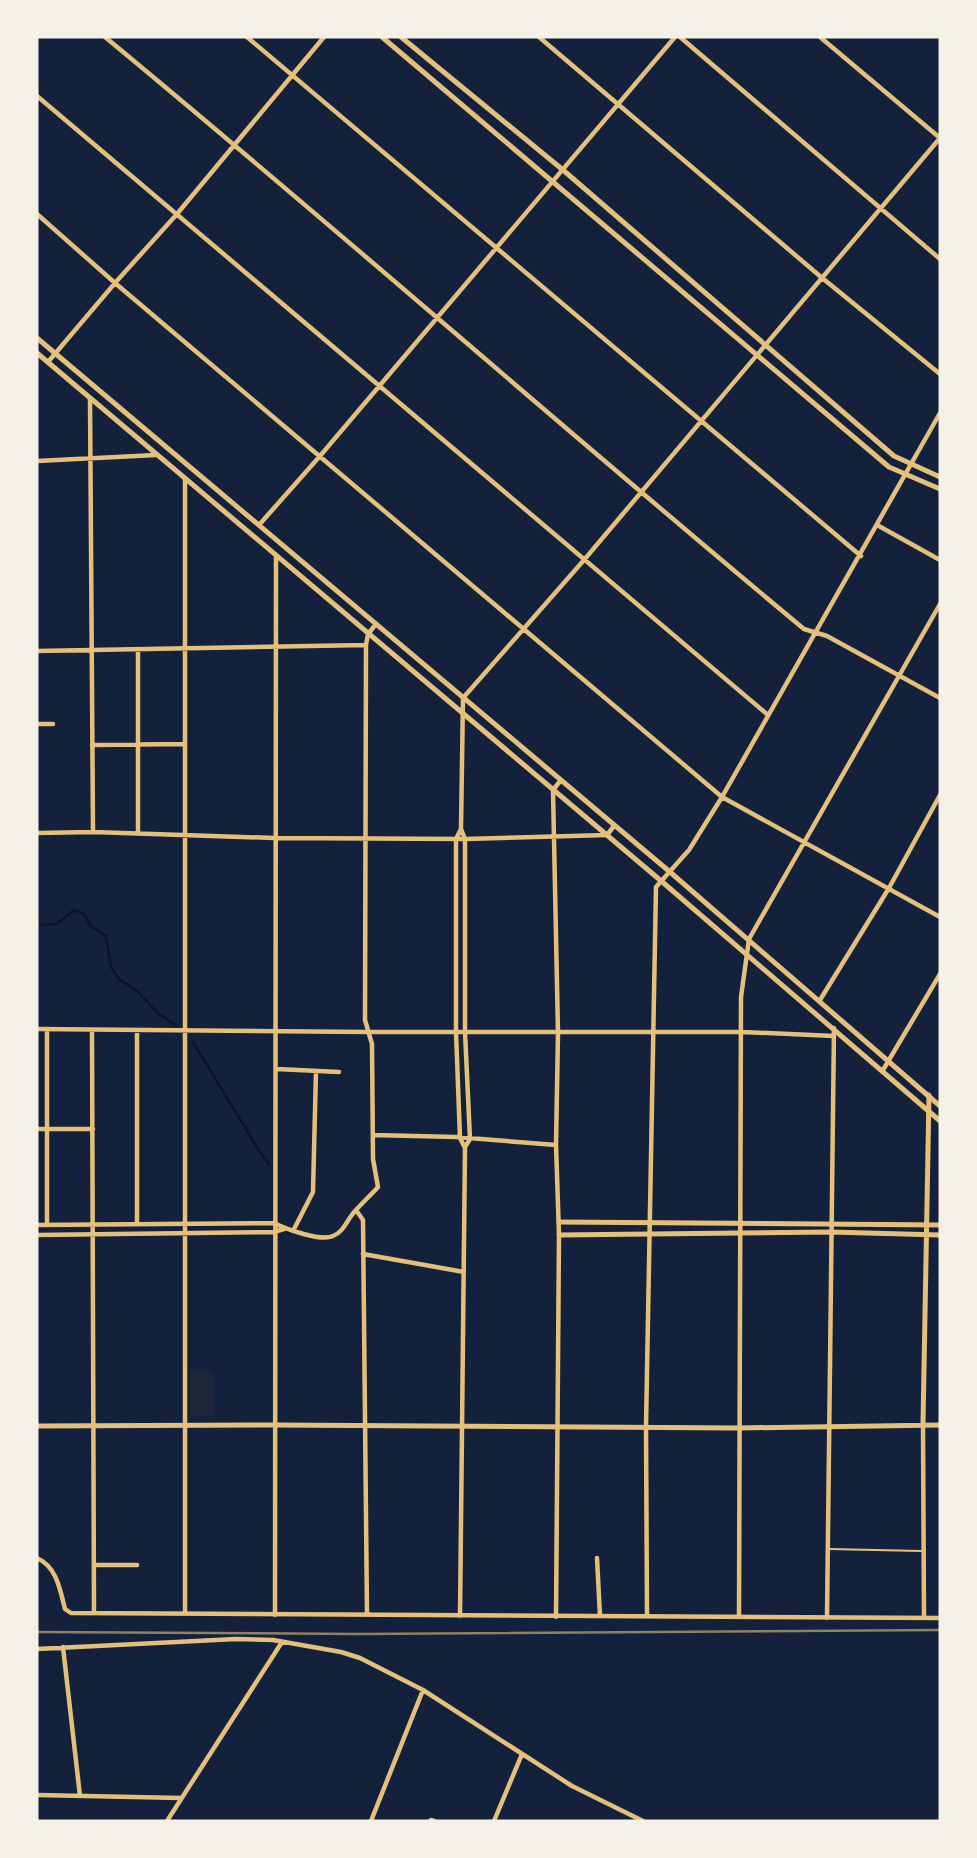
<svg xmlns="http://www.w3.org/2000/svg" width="977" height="1858" font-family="'Golos Text',sans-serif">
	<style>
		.green { fill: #1d2539 }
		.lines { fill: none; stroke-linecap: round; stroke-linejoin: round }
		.stream { stroke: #0b132b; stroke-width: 2.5 }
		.service { stroke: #e5c07b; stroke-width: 2 }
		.minor { stroke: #e5c07b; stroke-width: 4.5 }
		.tertiary { stroke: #e5c07b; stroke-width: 5 }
		.secondary { stroke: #e5c07b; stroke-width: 5 }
		.rail { stroke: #918062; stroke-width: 2.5 }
	</style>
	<rect width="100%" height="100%" fill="#14213d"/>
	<!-- green -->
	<path class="green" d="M191 1371H214L215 1416H191Z"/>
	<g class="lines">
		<!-- stream -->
		<path class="stream" d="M37 925 57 924 74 910 84 914 91 926 106 936 111 967 119 979 137 991 159 1014 176 1025
			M193 1042 260 1152 269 1164"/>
		<!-- service -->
		<path class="service" d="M829 1549 921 1551"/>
		<!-- minor -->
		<path class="minor" d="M105 37C340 231 569 434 804 629L827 636 940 698
			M247 37 861 556
			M539 37 821 277 940 374
			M680 37 940 259
			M37 96 768 715
			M37 214 115 283 722 797 940 917
			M48 362 115 283 177 214 324 37
			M90 399 93 832
			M37 461 156 455
			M185 479V1613
			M259 525 320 456 675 37
			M877 525 940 560
			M138 649V833
			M37 651 366 645
			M37 724H53
			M92 745 183 744
			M461 829 465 839V1032L470 1139 465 1147
			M37 833 93 832 274 838 465 839 607 835 614 826
			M820 1000 889 888 940 795
			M37 1029 368 1032H742L834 1036
			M47 1029V1224
			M92 1031 94 1613
			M137 1031V1223
			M277 1069 339 1072
			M883 1070 940 974
			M37 1129H93
			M373 1135 456 1137 556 1145
			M356 1210 363 1220 367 1614
			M37 1225 274 1223C286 1229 321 1242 333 1236 344 1232 348 1218 355 1211 362 1203 371 1195 378 1187L373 1159 372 1044 365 1020 366 645 368 634 376 624
			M293 1231 313 1192 316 1071
			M37 1235 274 1232 284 1229
			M363 1254 464 1272
			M923 1424 924 1618
			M37 1558C57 1567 60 1590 65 1609L71 1613 940 1618
			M597 1558 600 1616
			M94 1565H137
			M275 1615 276 557
			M647 1615 646 1426 656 887 689 850 722 797 940 413
			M460 1616 465 1148 460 1138 456 1032V839L461 829 463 698 584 560 940 138 820 37
			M739 1616 741 997 749 939 940 604
			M556 1617 559 1235 556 1145 558 1033 553 790 561 780
			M827 1618 834 1028
			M63 1647 80 1796
			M37 1649 236 1639 273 1640 341 1652 360 1658 423 1690 572 1786 643 1821
			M37 1795 181 1798
			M431 1820 434 1821
			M167 1821 282 1642
			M371 1821 423 1690
			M494 1821 522 1754"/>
		<!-- tertiary -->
		<path class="tertiary" d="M382 37 889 467 940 489
			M401 37 563 170 894 456 940 477
			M559 1222 940 1225
			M559 1235 831 1232 940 1235
			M923 1424 929 1095
			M37 1426 275 1425 738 1428 940 1425"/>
		<!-- secondary -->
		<path class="secondary" d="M37 338 670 872 940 1106
			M37 353 660 880 940 1121"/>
		<!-- rail -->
		<path class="rail" d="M37 1632 359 1634 940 1630"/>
	</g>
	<!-- border -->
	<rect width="977" height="1858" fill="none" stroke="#f6f1e7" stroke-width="77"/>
</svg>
